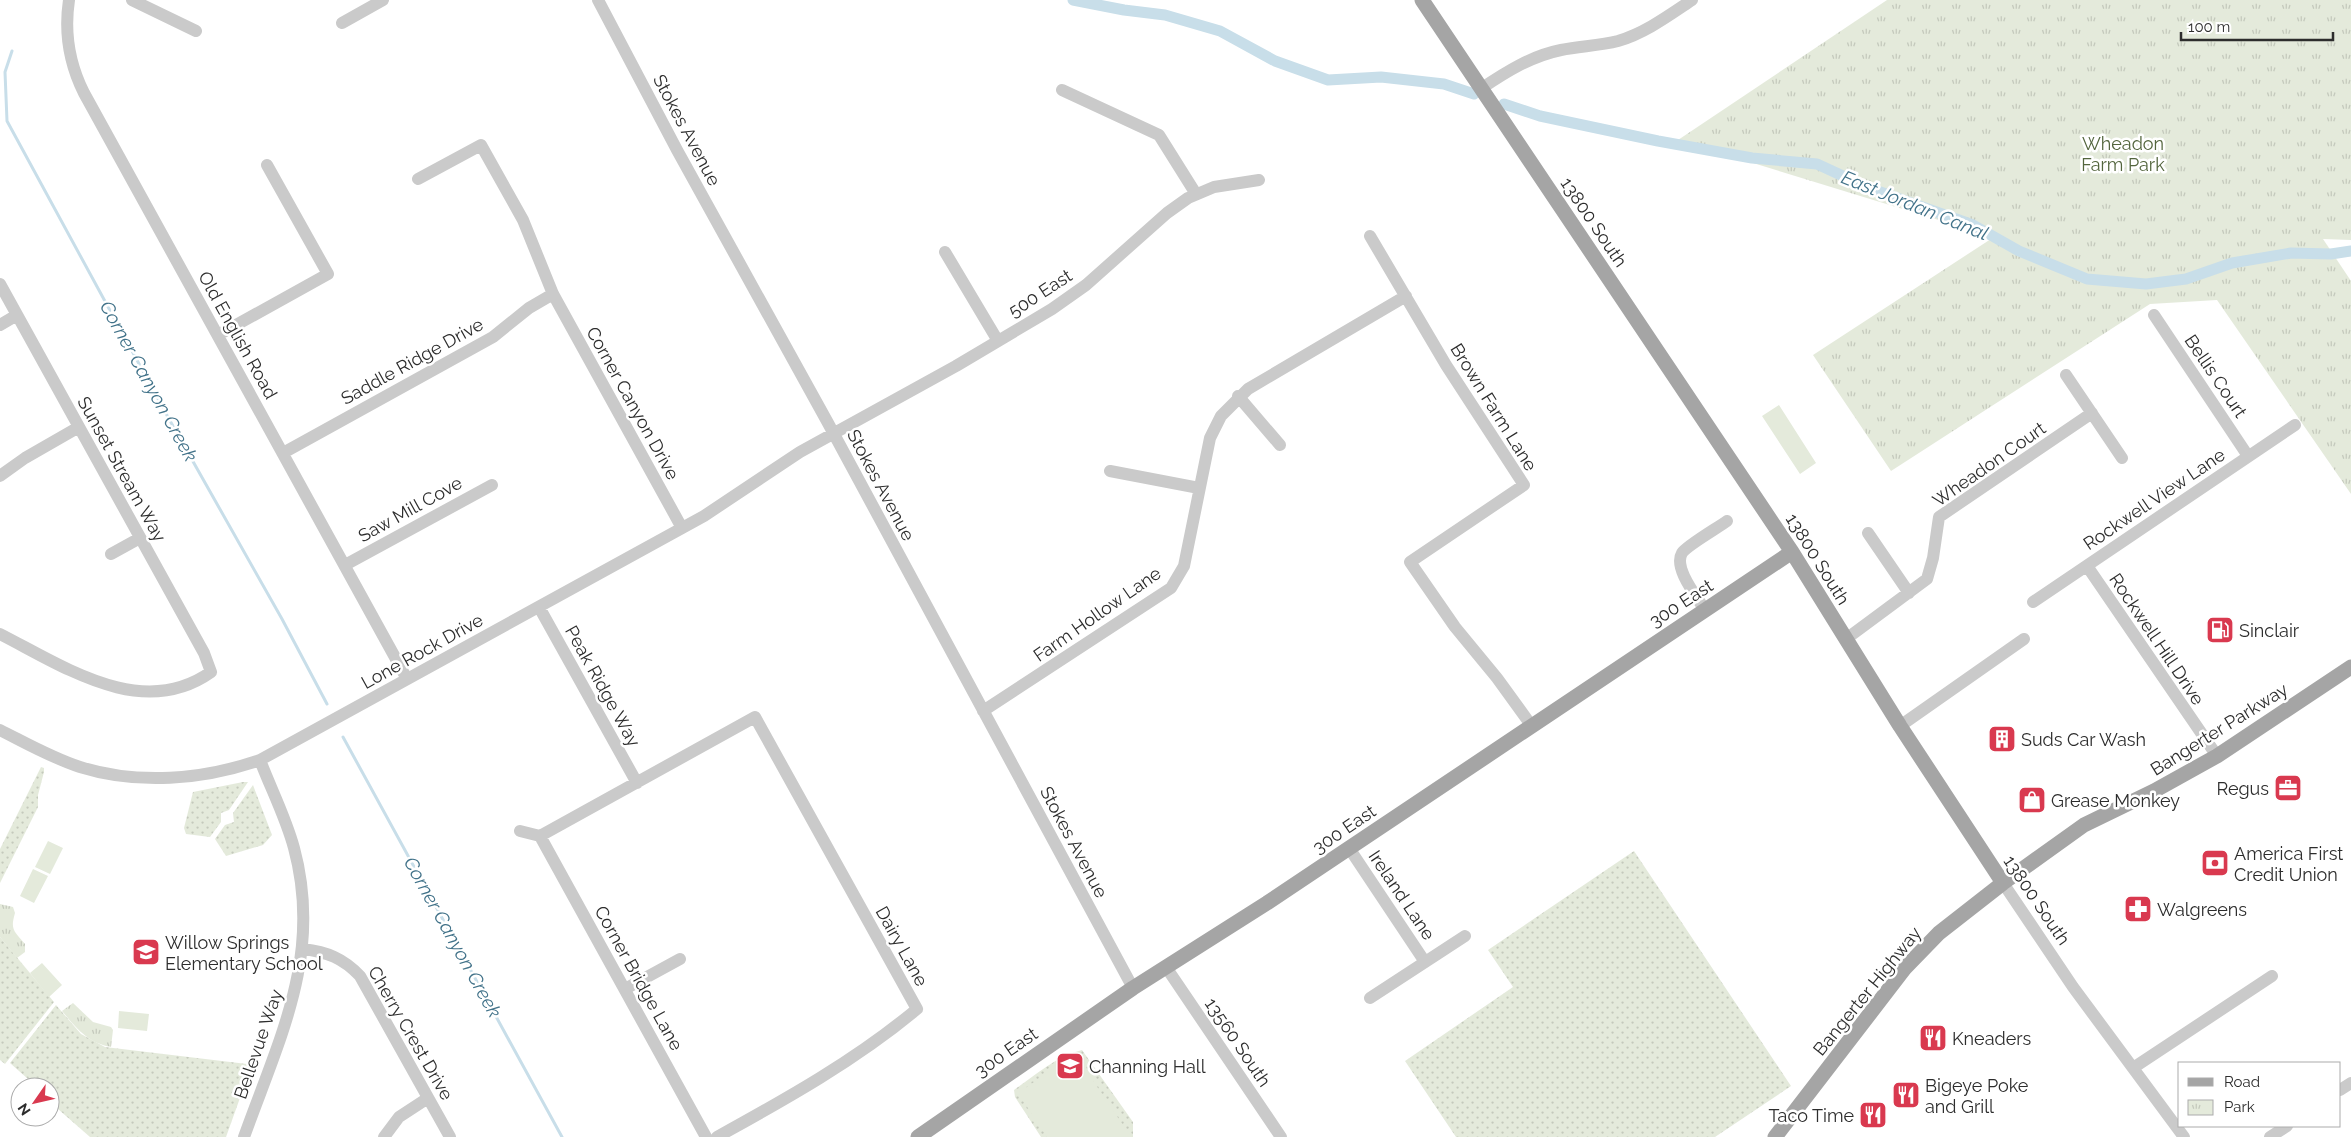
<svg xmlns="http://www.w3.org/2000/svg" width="2351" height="1137" font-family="Raleway,sans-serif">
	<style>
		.grass { fill: url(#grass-dots) }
		.park { fill: url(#park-tufts) }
		.garden { fill: #e4eadb }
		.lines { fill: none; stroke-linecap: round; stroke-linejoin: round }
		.stream { stroke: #c8dee9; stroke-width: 3 }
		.canal { stroke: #c8dee9; stroke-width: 11 }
		.minor { stroke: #cacaca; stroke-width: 12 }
		.major { stroke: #a5a5a5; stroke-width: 15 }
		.labels { text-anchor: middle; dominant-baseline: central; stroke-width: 5; stroke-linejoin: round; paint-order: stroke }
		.street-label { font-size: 18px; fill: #2d2d2d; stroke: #fff }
		.park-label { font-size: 18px; fill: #53653d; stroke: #fff }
		.poi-label { font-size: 18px; fill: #2d2d2d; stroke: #fff; text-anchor: start }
		.water-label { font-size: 19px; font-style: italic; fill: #417289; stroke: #fff }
	</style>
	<defs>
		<pattern id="grass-dots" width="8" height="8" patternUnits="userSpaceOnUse" patternTransform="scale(1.25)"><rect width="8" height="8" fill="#e4eadb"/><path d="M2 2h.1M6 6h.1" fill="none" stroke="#c4c9bc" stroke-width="1.8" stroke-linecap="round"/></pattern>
		<pattern id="park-tufts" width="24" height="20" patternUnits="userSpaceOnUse" patternTransform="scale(1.25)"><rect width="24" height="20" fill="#e4eadb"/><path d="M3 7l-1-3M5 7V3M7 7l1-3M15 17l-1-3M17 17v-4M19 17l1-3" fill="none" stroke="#c4c9bc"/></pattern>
	</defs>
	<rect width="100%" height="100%" fill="#fff"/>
	<!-- grass -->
	<path class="grass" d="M41 767 44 768V772L38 795V807L0 883V849Z
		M243 782H248L229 810 221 813V822L210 837 186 834 184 828 193 792Z
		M253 785 272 835 263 845 226 856 215 839 225 825 234 822 233 813Z
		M1634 851 1791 1086 1715 1137H1456L1405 1061 1513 987 1488 950Z
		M0 937 54 1002 5 1064 0 1060Z
		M56 1005 81 1034 105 1047 247 1064 250 1070 226 1137H90L50 1102V1087H37L10 1063Z
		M1082 1050 1133 1122V1137H1041L1015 1097 1014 1090C1035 1075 1057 1056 1082 1050Z"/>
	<!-- park -->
	<path class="park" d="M1887 0H2351V240L2323 239 2351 281V494L2217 300 2150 304 1891 471 1813 355 1994 237 1678 140Z
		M0 904 13 907 15 913C10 930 14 931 25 944V952L17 958 0 937Z
		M73 1003 93 1022 111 1027 113 1030 111 1047C88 1043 76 1028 62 1011Z"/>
	<!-- garden -->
	<path class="garden" d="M1779 405 1816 463 1800 474 1762 416Z
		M48 841 63 848 50 874 35 867Z
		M33 869 48 876 34 903 20 896Z
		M42 963 62 985 49 997 30 973Z
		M119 1011 149 1014 147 1031 118 1028Z
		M1075 1054 1131 1137H1047L1018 1093Z"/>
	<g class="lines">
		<!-- stream -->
		<path class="stream" d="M12 51 5 72 7 121 169 419 282 619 327 704
			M343 737 562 1137"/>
		<!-- canal -->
		<path class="canal" d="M1073 0 1124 10 1165 15 1220 31 1275 61 1328 80 1381 77 1444 84 1474 94
			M1504 104 1540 116 1658 141 1752 158 1817 164 1869 188 1973 225 2019 251 2087 279 2146 284 2186 279 2232 263 2291 253 2331 254 2351 251"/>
		<!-- minor -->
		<path class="minor" d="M69 0C64 33 69 63 84 93L407 679
			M132 0 196 31
			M598 0 677 150 828 423 1133 988
			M342 23 383 0
			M1482 88C1506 72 1531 56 1561 50 1580 46 1599 46 1618 41 1645 33 1668 16 1692 0
			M1062 90 1159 135 1196 194
			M418 179 481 145 523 220 553 294 682 528
			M1370 236 1446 365 1524 485 1410 562 1455 627 1497 678 1531 725
			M945 252 998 341
			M0 284 204 653 211 672C142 721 63 666 0 634
			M2154 315 2248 456
			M0 325 17 315
			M218 335 328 274 267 165
			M2066 375 2122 458
			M1238 396 1280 445
			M283 453 493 337 529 308 553 294
			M1110 471 1199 488
			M0 476 25 458 79 427
			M1868 533 1909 593
			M111 554 140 538
			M345 565 492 485
			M2087 566 2217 756
			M2033 602 2295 425
			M539 607 637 783
			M1705 610C1697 597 1673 568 1682 553 1686 546 1719 527 1727 521
			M1846 639 1927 579 1933 558 1939 517 2092 413
			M983 711 1171 588 1184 566 1210 438 1221 416 1248 389 1406 296
			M1900 726 2024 639
			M0 730C26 743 52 758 80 767 138 785 202 780 260 760L704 516 800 452 956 366 1052 309 1086 285 1167 213 1188 198 1214 187 1259 180
			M520 831 540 836 706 1137
			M540 836 755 717 917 1009C856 1060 786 1099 717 1137
			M1349 848 1425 962
			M2003 883 2073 987 2184 1137
			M303 949C327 952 343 958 360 976L450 1137
			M1166 967 1281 1137
			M625 989 680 959
			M1370 998 1465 936
			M2133 1068 2272 976
			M2340 1090 2351 1083
			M244 1137C279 1039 323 955 294 848 286 818 271 789 260 760
			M384 1137 399 1117 428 1098
			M2270 1137 2287 1126"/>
		<!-- major -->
		<path class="major" d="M1422 0 1792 552 1900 726 2003 883
			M918 1137 1133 988 1267 903 1792 552
			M1775 1137 1905 968 1939 933 2003 883 2084 825 2154 791 2217 756 2351 667"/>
	</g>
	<!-- icons -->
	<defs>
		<symbol id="fuel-square" viewBox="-11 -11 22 22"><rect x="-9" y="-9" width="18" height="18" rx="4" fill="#d9394f" stroke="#fff"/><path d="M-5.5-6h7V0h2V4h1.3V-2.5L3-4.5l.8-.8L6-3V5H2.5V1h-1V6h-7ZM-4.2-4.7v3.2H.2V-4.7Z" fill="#fff"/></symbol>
		<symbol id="building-square" viewBox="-11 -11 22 22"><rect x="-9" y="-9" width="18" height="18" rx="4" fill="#d9394f" stroke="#fff"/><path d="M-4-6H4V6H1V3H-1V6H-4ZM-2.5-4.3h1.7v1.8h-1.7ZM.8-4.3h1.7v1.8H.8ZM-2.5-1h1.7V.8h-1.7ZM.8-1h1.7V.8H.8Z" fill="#fff"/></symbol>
		<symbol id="office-square" viewBox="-11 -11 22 22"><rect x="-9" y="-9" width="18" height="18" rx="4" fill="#d9394f" stroke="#fff"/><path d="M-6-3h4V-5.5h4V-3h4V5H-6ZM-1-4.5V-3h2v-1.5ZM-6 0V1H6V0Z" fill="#fff"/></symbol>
		<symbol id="shop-square" viewBox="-11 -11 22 22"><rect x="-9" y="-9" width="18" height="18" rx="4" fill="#d9394f" stroke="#fff"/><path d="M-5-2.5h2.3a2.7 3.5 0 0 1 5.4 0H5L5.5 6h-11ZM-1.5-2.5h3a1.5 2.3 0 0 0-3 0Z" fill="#fff"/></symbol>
		<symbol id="bank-square" viewBox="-11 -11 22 22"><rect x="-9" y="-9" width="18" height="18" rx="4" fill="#d9394f" stroke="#fff"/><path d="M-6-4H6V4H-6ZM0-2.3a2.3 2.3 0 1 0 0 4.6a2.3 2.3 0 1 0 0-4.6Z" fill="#fff"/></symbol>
		<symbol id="pharmacy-square" viewBox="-11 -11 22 22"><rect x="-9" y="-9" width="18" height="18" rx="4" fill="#d9394f" stroke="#fff"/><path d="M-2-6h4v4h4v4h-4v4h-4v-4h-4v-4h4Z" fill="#fff"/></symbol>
		<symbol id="school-square" viewBox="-11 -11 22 22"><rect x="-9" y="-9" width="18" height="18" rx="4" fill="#d9394f" stroke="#fff"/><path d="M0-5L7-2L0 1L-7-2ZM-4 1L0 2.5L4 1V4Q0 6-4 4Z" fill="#fff"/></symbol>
		<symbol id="restaurant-square" viewBox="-11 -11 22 22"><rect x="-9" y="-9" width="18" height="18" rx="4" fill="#d9394f" stroke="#fff"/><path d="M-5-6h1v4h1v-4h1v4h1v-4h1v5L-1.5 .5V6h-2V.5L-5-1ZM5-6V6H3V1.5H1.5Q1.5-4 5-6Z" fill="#fff"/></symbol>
	</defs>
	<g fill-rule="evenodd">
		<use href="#fuel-square" x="2204" y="614" width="32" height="32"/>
		<use href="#building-square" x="1986" y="723" width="32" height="32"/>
		<use href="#office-square" x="2272" y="772" width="32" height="32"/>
		<use href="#shop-square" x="2016" y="784" width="32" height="32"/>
		<use href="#bank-square" x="2199" y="847" width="32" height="32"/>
		<use href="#pharmacy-square" x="2122" y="893" width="32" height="32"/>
		<use href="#school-square" x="130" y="936" width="32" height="32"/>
		<use href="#restaurant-square" x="1917" y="1022" width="32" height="32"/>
		<use href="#school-square" x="1054" y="1050" width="32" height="32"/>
		<use href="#restaurant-square" x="1890" y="1079" width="32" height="32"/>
		<use href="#restaurant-square" x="1857" y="1099" width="32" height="32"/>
	</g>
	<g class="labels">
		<!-- street labels -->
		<g class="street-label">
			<text transform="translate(687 130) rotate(62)">Stokes Avenue</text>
			<text transform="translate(1594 222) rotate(56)">13800 South</text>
			<text transform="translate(1040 293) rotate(-33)">500 East</text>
			<text transform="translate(238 335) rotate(61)">Old English Road</text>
			<text transform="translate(412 361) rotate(-29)">Saddle Ridge Drive</text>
			<text transform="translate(2216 376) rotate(56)">Bellis Court</text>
			<text transform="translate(633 403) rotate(61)">Corner Canyon Drive</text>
			<text transform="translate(1494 407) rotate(58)">Brown Farm Lane</text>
			<text transform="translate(1989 464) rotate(-35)">Wheadon Court</text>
			<text transform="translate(122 469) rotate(61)">Sunset Stream Way</text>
			<text transform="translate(881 485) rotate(62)">Stokes Avenue</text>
			<text transform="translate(2154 499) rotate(-34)">Rockwell View Lane</text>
			<text transform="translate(410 509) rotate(-29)">Saw Mill Cove</text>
			<text transform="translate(1818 559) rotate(58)">13800 South</text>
			<text transform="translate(1681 603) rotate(-33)">300 East</text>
			<text transform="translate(1097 614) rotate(-35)">Farm Hollow Lane</text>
			<text transform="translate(2157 639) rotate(56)">Rockwell Hill Drive</text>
			<text transform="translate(422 651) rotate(-29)">Lone Rock Drive</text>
			<text transform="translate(603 686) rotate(61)">Peak Ridge Way</text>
			<text transform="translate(2219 729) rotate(-32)">Bangerter Parkway</text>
			<text transform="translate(1344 829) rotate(-34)">300 East</text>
			<text transform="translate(1074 842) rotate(62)">Stokes Avenue</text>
			<text transform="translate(1402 895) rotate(56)">Ireland Lane</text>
			<text transform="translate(2037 900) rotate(56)">13800 South</text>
			<text transform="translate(902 946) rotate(61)">Dairy Lane</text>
			<text transform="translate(639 978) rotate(61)">Corner Bridge Lane</text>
			<text transform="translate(1867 991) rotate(-51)">Bangerter Highway</text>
			<text transform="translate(411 1033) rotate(60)">Cherry Crest Drive</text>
			<text transform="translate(1238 1042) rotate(56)">13560 South</text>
			<text transform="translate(258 1044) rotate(-71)">Bellevue Way</text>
			<text transform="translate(1006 1052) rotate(-35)">300 East</text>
		</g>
		<!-- park labels -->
		<g class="park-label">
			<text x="2123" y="143">Wheadon<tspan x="2123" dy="21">Farm Park</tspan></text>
		</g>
		<!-- poi labels -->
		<g class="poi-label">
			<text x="2239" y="630">Sinclair</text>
			<text x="2021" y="739">Suds Car Wash</text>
			<text x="2269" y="788" text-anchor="end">Regus</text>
			<text x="2051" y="800">Grease Monkey</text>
			<text x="2234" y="853">America First<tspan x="2234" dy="21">Credit Union</tspan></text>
			<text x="2157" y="909">Walgreens</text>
			<text x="165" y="942">Willow Springs<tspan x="165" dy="21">Elementary School</tspan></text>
			<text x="1952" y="1038">Kneaders</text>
			<text x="1089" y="1066">Channing Hall</text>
			<text x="1925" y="1085">Bigeye Poke<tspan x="1925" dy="21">and Grill</tspan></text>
			<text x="1854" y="1115" text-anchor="end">Taco Time</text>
		</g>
		<!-- water labels -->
		<g class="water-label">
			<text transform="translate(1915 205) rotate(22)">East Jordan Canal</text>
			<text transform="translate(149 381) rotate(61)">Corner Canyon Creek</text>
			<text transform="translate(453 937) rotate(61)">Corner Canyon Creek</text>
		</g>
	</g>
	<!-- legend -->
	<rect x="2178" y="1062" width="162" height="65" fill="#ffffff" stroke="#ababab"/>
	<rect x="2188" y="1078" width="25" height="8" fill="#a5a5a5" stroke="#ababab"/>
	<text x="2224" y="1087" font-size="15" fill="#2d2d2d">Road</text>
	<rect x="2188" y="1100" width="25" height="15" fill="url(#park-tufts)" stroke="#ababab"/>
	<text x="2224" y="1112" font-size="15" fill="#2d2d2d">Park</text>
	<!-- north arrow -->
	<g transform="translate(35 1102) rotate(236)"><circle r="24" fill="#ffffff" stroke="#ababab"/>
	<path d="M0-4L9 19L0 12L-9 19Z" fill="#d9394f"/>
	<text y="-8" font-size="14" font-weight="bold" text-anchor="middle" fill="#2d2d2d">N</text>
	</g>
	<!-- scale -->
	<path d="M2181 32v8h152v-8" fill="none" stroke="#2d2d2d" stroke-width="2.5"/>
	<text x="2188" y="32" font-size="15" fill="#2d2d2d" stroke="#ffffff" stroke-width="4" paint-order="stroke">100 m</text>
</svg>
